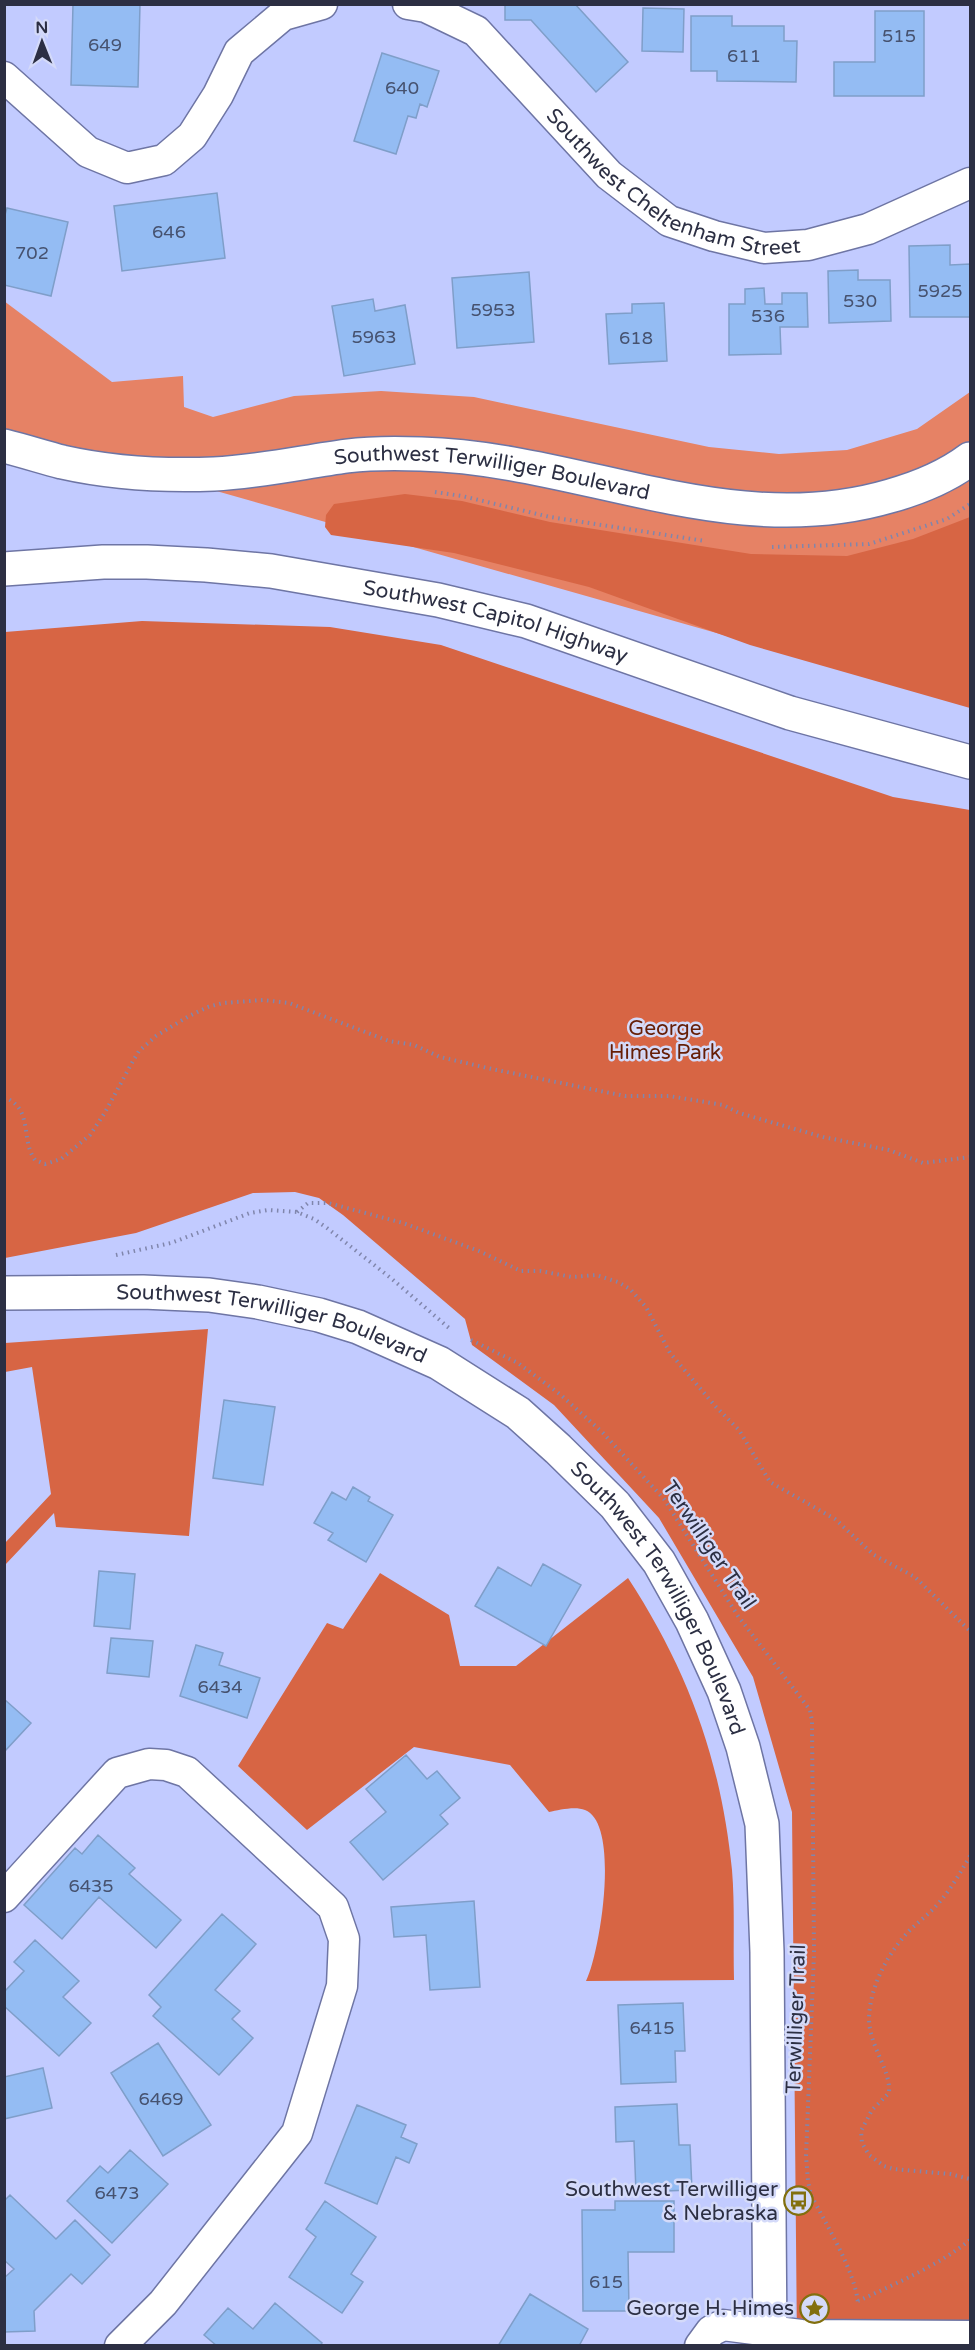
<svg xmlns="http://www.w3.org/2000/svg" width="975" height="2350" font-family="'Varela Round',sans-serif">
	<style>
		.green { fill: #e68265 }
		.forest { fill: #d76544 }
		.building { fill: #94bcf3; stroke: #7f9ec9; stroke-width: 1.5 }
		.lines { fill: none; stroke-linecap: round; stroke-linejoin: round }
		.minor-casing { stroke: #6e75a4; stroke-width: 33 }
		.secondary-casing { stroke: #6e75a4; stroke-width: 36 }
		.primary-casing { stroke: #6e75a4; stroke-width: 36 }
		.path { stroke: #8086ac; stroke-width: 4; stroke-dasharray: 1.5 4.5; stroke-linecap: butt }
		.minor { stroke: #fff; stroke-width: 30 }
		.secondary { stroke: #fff; stroke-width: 33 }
		.primary { stroke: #fff; stroke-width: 33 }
		.labels { text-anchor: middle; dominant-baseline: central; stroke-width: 5; stroke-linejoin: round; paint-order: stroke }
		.number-label { font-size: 18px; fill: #46526f }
		.street-label { font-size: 21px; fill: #2c2f43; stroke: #d4daf9 }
		.park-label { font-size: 21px; fill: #661e06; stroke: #d4daf9 }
		.poi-label { font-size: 21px; fill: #2c2f43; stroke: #d4daf9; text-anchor: end }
	</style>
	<rect width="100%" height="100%" fill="#c2cbff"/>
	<!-- green -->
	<path class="green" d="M4 301 112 382 183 376 184 407 213 417 294 396 381 391 474 397 709 447 779 454 847 450 917 429 970 392V705L5 431Z"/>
	<!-- forest -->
	<path class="forest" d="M405 494 462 501 550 522 751 554 847 556 913 539 970 517V708L750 645 589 587 454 553 331 535 325 527 326 515 334 504Z
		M142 621 330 627 441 645 893 797 970 810V2345H797L792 1812 753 1677 659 1518 554 1405 472 1345 465 1319 343 1215 319 1198 295 1192 253 1193 136 1233 5 1258V632Z
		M208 1329 189 1536 56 1527 54 1513 5 1565V1543L51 1494 32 1367 5 1372V1343Z
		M380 1573 449 1615 460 1666H516L628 1578C688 1670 721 1760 732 1870 735 1906 733 1943 734 1980L586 1981C600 1953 621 1824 585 1810 575 1806 559 1810 549 1812L510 1765 414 1747 307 1830 238 1766 327 1623 343 1629Z"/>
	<!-- building -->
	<path class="building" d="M73 4H140L138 87 71 85Z
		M505 4H575L628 62 596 92 531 20H505Z
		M643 8 684 9 683 52 642 51Z
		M875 11H924V96H834V62H875Z
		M691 16H732V26H784V41H797L796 82 717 81V71H691Z
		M382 53 439 71 427 107 420 104 416 118 408 116 396 154 354 141Z
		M217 193 225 258 122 271 114 206Z
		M7 208 68 222 51 296 4 285V218Z
		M950 245V265L970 264V317H910L909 246Z
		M858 270V280H890L891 321 829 323 828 271Z
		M529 272 534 342 457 348 452 278Z
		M764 288 765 304H782V293H807L808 327H780L781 354 729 355V304H745V289Z
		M373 299 375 311 405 305 415 364 344 376 332 306Z
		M664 303 667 361 609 364 606 314 632 313V304Z
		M224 1400 275 1407 263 1485 213 1478Z
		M353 1487 370 1497 368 1501 393 1515 366 1562 328 1540 333 1533 314 1523 332 1492 346 1500Z
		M543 1564 581 1585 546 1646 475 1606 498 1567 531 1586Z
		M99 1571 135 1574 130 1629 94 1626Z
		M111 1638 153 1641 149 1677 107 1673Z
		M196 1645 223 1653 219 1665 260 1678 247 1718 180 1696Z
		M4 1699 31 1723 4 1752Z
		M406 1755 427 1779 437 1771 460 1798 440 1815 448 1824 383 1880 350 1842 386 1812 366 1789Z
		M98 1835 135 1868 129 1874 181 1920 156 1948 99 1897 62 1939 24 1905 75 1848 82 1854Z
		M474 1901 480 1987 430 1990 426 1935 394 1937 391 1907Z
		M222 1914 256 1944 215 1990 240 2011 232 2019 253 2038 219 2075 153 2016 161 2007 149 1995Z
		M35 1940 79 1981 63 1997 91 2023 59 2056 4 2006V1992L24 1971 14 1962Z
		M683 2003 685 2051H675L676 2082 621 2084 618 2005Z
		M158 2043 211 2125 163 2156 111 2073Z
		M43 2068 52 2108 4 2119V2077Z
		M677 2104 679 2145H690L692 2190 636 2192 634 2141 616 2142 615 2107Z
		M357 2105 406 2125 401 2137 417 2144 409 2163 396 2157 377 2204 325 2183Z
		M130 2150 168 2184 112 2243 67 2201 100 2166 108 2173Z
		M10 2195 56 2239 75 2220 110 2255 82 2284 71 2274 34 2311 35 2331 4 2332V2278L14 2269 4 2260V2201Z
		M325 2201 376 2237 351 2274 363 2282 342 2313 289 2277 316 2237 306 2229Z
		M615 2201H674V2252H628L629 2311H583L582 2210H615Z
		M530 2294 588 2329 579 2346H498Z
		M275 2303 322 2343 320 2346H217L204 2335 228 2308 253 2329Z"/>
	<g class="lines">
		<defs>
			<g id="minor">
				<path id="s1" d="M408 4 426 7 476 31 609 175 669 221 714 236 764 248 808 245 868 229 970 183"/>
				<path d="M4 77 88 152 127 168 164 160 192 136 218 95 239 52 283 15 322 4"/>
				<path d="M4 1897 117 1773 149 1764 166 1765 187 1772 333 1907 344 1939 342 1986 297 2133 163 2303 120 2346"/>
				<path d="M700 2346 711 2331 723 2325 801 2335 970 2336"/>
			</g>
			<g id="secondary">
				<path id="s2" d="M4 446C24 451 43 457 62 462 111 473 164 476 214 474 259 472 303 462 347 456 371 453 397 453 421 454 580 458 730 543 890 496 919 488 946 477 970 459"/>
				<path id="s3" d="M4 1293 143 1292 209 1295 258 1302 319 1315 358 1327 439 1363 518 1413 558 1449 615 1505 659 1562 692 1621 724 1691 743 1747 762 1824 767 1952 770 2346"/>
			</g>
			<g id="primary">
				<path id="s4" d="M4 569 103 562H147L206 565 271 571 438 600 526 621 790 713 970 762"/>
			</g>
		</defs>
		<!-- minor casing -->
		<use href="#minor" class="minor-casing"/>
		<!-- secondary casing -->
		<use href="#secondary" class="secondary-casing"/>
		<!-- primary casing -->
		<use href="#primary" class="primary-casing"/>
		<!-- path -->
		<path class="path" d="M435 492 462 496 550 517 705 541
			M772 547 869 544 947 519 970 504
			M4 1097C34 1109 20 1139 35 1160L45 1164 61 1159 90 1135 104 1114 133 1061 139 1051 156 1036 189 1016 208 1007 223 1003 263 1000 289 1003 389 1041 414 1045 440 1057 492 1069 625 1096H669L723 1105 739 1113 823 1137 889 1150 923 1163 970 1157
			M297 1212 308 1203H328L403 1223 479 1251 521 1271H540L572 1277 596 1275 618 1282 630 1289 646 1307 670 1353 716 1407 739 1430 770 1482 835 1519 874 1555 915 1577 970 1631
			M116 1255 171 1243 250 1213 268 1210 297 1212 314 1219 327 1228 392 1279 449 1328
			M471 1340 518 1363 561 1395 603 1433 664 1499 738 1616 810 1710 812 1721 814 1953 806 2156 808 2181 811 2195C826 2224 856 2273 858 2304
			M970 1856C960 1873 950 1891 936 1906 928 1915 918 1922 909 1931 888 1953 870 1986 869 2018 869 2047 891 2069 889 2093L872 2110 861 2131 862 2143 869 2155 884 2166 893 2169 950 2174 970 2179
			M858 2301C895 2284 939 2265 970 2240"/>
		<!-- minor -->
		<use href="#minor" class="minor"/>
		<!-- secondary -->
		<use href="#secondary" class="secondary"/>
		<!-- primary -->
		<use href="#primary" class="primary"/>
	</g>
	<!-- icons -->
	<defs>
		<symbol id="bus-ring" viewBox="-11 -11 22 22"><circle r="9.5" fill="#d4daf9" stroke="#826f0e" stroke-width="1.5"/><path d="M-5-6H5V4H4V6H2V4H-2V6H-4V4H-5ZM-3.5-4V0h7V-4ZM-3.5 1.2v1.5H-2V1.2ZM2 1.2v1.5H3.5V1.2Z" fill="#826f0e"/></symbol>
		<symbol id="sight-ring" viewBox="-11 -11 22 22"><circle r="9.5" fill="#d4daf9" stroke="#826f0e" stroke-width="1.5"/><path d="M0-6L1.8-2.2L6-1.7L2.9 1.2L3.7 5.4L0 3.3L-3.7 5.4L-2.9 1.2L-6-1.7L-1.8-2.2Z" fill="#826f0e"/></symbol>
	</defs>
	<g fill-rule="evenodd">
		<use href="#bus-ring" x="782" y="2184" width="33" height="33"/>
		<use href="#sight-ring" x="798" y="2292" width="33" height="33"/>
	</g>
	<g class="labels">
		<!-- number labels -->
		<g class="number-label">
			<text x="899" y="36">515</text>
			<text x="105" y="45">649</text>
			<text x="744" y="56">611</text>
			<text x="402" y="88">640</text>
			<text x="169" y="232">646</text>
			<text x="32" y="253">702</text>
			<text x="940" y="291">5925</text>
			<text x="860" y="301">530</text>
			<text x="493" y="310">5953</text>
			<text x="768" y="316">536</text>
			<text x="374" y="337">5963</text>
			<text x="636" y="338">618</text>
			<text x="220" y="1687">6434</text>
			<text x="91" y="1886">6435</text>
			<text x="652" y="2028">6415</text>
			<text x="161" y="2099">6469</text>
			<text x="117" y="2193">6473</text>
			<text x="606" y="2282">615</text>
		</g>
		<!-- street labels -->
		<g class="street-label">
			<text stroke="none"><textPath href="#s1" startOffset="332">Southwest Cheltenham Street</textPath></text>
			<text stroke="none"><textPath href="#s2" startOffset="494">Southwest Terwilliger Boulevard</textPath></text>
			<text stroke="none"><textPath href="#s4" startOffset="498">Southwest Capitol Highway</textPath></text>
			<text stroke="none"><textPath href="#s3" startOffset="272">Southwest Terwilliger Boulevard</textPath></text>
			<text transform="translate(709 1545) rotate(56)">Terwilliger Trail</text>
			<text stroke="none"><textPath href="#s3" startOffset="776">Southwest Terwilliger Boulevard</textPath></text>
			<text transform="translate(796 2019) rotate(-88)">Terwilliger Trail</text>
		</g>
		<!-- park labels -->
		<g class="park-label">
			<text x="665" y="1028">George<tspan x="665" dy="24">Himes Park</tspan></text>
		</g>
		<!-- poi labels -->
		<g class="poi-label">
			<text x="778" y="2189">Southwest Terwilliger<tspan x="778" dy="24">&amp; Nebraska</tspan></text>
			<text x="794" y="2308">George H. Himes</text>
		</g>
	</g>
	<!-- border -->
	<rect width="975" height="2350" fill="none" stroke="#2c2f43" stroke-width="12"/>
	<!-- north arrow -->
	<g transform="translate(42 42) rotate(359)" stroke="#d4daf9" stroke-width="4.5" paint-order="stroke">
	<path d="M0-4.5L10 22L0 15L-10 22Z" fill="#2c2f43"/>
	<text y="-9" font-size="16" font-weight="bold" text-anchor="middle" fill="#2c2f43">N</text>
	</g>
</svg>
